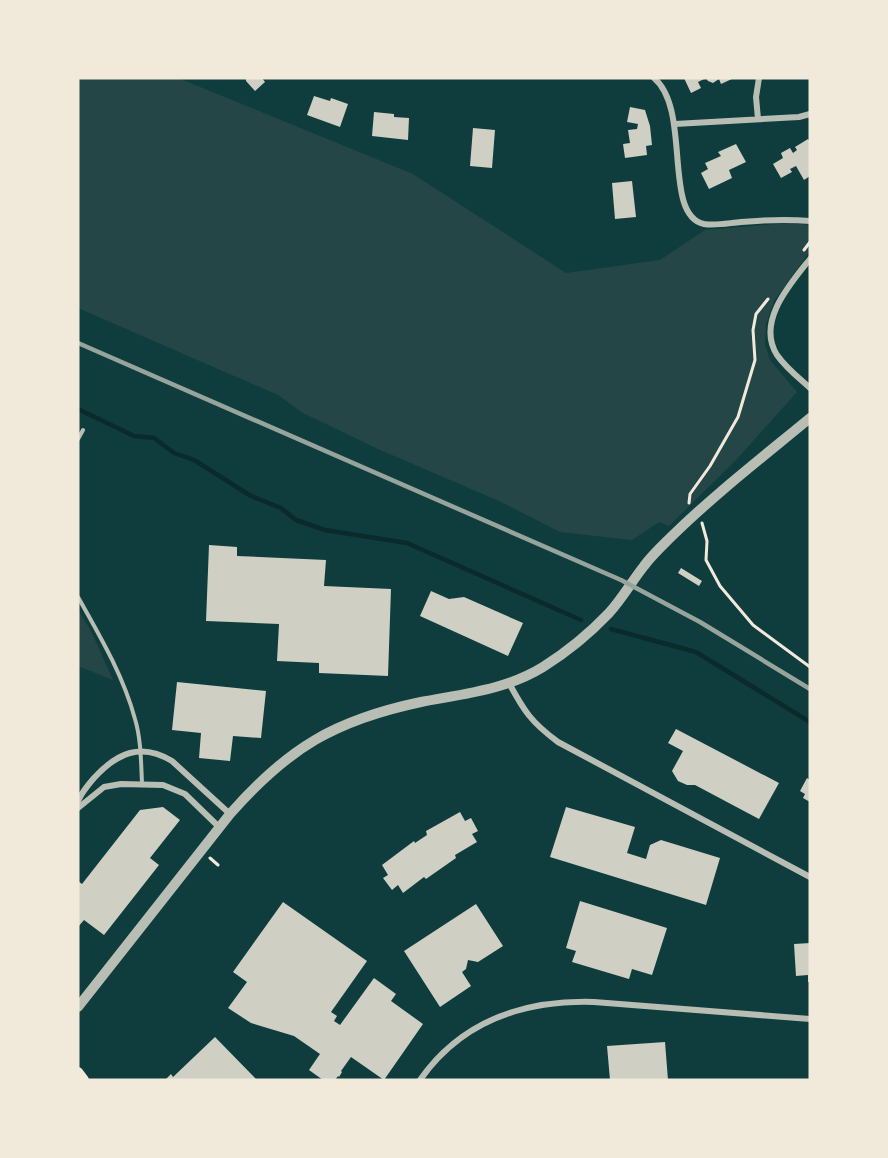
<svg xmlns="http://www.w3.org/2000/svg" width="888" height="1158" font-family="'Nunito Sans',sans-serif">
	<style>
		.green { fill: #244646 }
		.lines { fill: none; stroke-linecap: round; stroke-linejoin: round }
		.stream { stroke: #0a2a2b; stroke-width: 4.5 }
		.building { fill: #cfcfc3 }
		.path { stroke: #f1e9da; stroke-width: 3 }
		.service { stroke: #b8beb3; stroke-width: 4 }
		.minor { stroke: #b8beb3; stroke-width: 6 }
		.tertiary { stroke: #b8beb3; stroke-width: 10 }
		.secondary { stroke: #f1e9da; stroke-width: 10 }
		.rail { stroke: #97a49c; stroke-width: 4.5 }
	</style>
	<rect width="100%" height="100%" fill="#0f3d3e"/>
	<!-- green -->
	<path class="green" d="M78 78H178L413 174 566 273 660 260 705 230 789 223 810 225V251L774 301 766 324 765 345 770 360 797 392 736 460 669 526 659 522 632 540 560 532 499 501 378 449 303 413 278 395 78 308Z
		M78 610 90 629 113 680 78 666Z"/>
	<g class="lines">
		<!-- stream -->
		<path class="stream" d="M78 409 134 436 154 438 174 453 194 460 251 496 281 508 296 520 325 530 407 543 581 620
			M611 629 696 652 810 722"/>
	</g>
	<!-- building -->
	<path class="building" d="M246 78H262L265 82 255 91 246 81Z
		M684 78H734L721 84 719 79 713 83 708 81 706 78 698 82 701 88 691 93Z
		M314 96 330 101 331 98 348 104 340 127 307 115Z
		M630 107 645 110 650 126 652 145 646 146 647 155 625 158 623 144 630 143 628 130 637 129 638 124 627 122Z
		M374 112 394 114V117L409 118 408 140 372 136Z
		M473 128 495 130 492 168 470 166Z
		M808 139 810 142V176L804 180 796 166 790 169 792 172 781 178 773 164 783 158 781 153 790 148 793 153 797 150 795 147Z
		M736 144 746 162 729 170 732 178 709 189 701 173 708 169 705 163 721 156 718 152Z
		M632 181 636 217 615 219 612 183Z
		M209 545 237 547V556L326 560 324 586 391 589 388 676 319 673V663L277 661 279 624 206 621Z
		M681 568 702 581 699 586 678 573Z
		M431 591 449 599 464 597 523 623 508 656 420 616Z
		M177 682 266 691 261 738 233 736 230 761 199 758 201 733 172 730Z
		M676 729 779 783 759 819 695 785H687L678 781 672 771 683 751 668 743Z
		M807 778 810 780V802L803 798 805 794 800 791Z
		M163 807 180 820 150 858 159 865 104 935 84 920 78 927V881L82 884 140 810Z
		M566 807 635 827 627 853 646 859 650 845 661 840 720 858 706 905 550 857Z
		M460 812 465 821 471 818 478 831 472 834 477 842 455 855 456 858 426 879 424 877 403 893 398 885 392 890 383 878 388 875 382 865 414 841 415 843 427 835 426 831Z
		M580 901 667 928 652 975 632 969 629 979 572 962 576 951 566 948Z
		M283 902 367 961 331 1012 337 1016 334 1021 340 1025 374 978 396 994 391 1001 423 1024 384 1080 351 1057 341 1071 342 1072 339 1077 338 1076 335 1080H323L309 1070 320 1054 294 1036 251 1023 228 1008 247 982 233 972Z
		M476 904 503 946 478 962 468 960 466 969 462 972 471 986 440 1007 404 951Z
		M810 943V982H808V975L796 976 794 944Z
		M215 1037 257 1080H165L171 1074 173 1077Z
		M665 1042 668 1080H610L607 1046Z"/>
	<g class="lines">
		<!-- path -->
		<path class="path" d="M804 250 810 242
			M689 503 690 494 710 466 738 417 755 360 753 330 756 314 768 299
			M702 523 707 541 706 560 720 586 753 625 810 667
			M210 858 218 865"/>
		<!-- service -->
		<path class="service" d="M78 439 83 430
			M78 597C100 636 123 675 135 719 141 739 141 762 142 783"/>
		<!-- minor -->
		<path class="minor" d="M654 78C692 110 662 215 704 224 715 226 729 223 741 222 764 220 787 219 810 221
			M758 119 756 97 759 78
			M675 124 799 117 810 114
			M810 259C790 284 756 322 777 355 786 368 799 378 810 388
			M509 683C524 711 531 722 558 742L810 877
			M78 801C82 792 87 786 94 778 117 753 141 742 172 761L230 814
			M78 808 104 787 121 784 163 785 185 794 219 827
			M420 1080C462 1020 524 1000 594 1002L810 1019"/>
		<!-- tertiary -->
		<path class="tertiary" d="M78 1007 230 814C288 748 335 720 421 702 462 694 506 690 543 667 567 652 589 634 609 613 622 599 632 581 644 566 652 555 663 545 672 536 715 494 764 456 810 418"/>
		<!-- secondary -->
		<path class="secondary" d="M78 1072 84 1080"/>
		<!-- rail -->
		<path class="rail" d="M78 343 621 580 700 622 810 689"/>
	</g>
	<!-- border -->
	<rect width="888" height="1158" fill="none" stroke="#f1e9da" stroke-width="159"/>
</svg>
